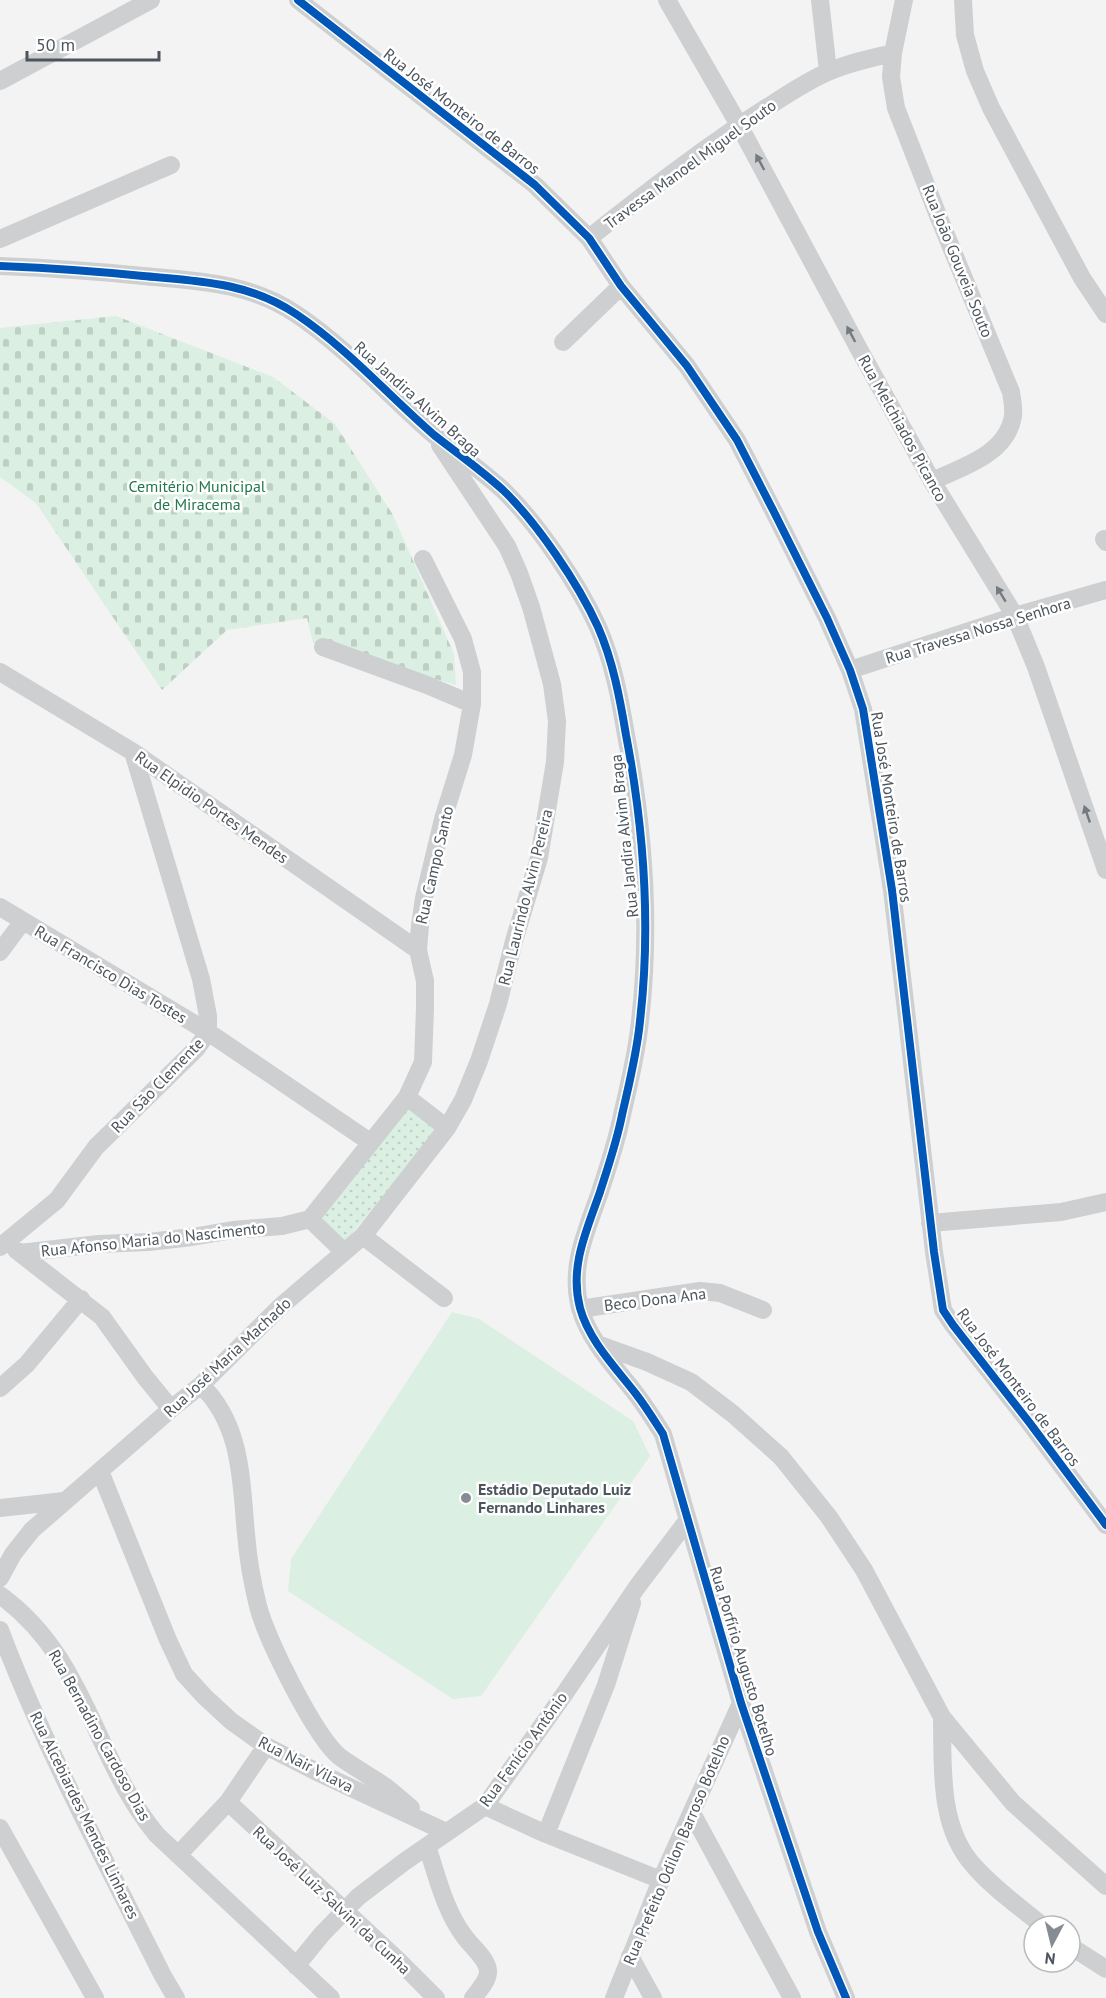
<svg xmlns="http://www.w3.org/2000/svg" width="1106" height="1998" font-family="'PT Sans',sans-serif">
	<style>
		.green { fill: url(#green-dots) }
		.cemetery { fill: url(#cemetery-stones) }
		.pitch { fill: #dbefe2 }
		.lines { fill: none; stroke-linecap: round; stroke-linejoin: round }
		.street { stroke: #cdcfd1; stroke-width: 18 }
		.cycleway-casing { stroke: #fff; stroke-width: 11 }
		.cycleway { stroke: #0057b8; stroke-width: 8 }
		.oneway { fill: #737a80 }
		.poi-dot { fill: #868c92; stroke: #fff; stroke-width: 2 }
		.labels { text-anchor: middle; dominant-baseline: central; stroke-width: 5; stroke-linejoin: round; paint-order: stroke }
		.street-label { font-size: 16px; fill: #4c555d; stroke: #fff }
		.park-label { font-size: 16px; fill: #23784d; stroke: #fff }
		.poi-label { font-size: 16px; font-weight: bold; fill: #4c555d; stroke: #fff; text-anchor: start }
	</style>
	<defs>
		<pattern id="green-dots" width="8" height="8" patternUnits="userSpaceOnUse" patternTransform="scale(1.5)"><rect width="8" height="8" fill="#dbefe2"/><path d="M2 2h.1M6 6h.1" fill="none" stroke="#becfc4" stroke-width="1.8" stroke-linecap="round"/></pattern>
		<pattern id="cemetery-stones" width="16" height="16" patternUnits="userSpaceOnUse" patternTransform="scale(1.5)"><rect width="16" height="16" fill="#dbefe2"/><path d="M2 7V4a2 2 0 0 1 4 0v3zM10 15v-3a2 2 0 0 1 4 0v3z" fill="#becfc4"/></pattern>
	</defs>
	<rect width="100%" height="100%" fill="#f3f3f3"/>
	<!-- green -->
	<path class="green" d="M406 1102 441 1127 345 1242 313 1210Z"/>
	<!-- cemetery -->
	<path class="cemetery" d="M116 316 273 377 335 424 393 515 454 654 456 685 313 643 307 618 227 630 162 690 36 503 0 477V328Z"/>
	<!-- pitch -->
	<path class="pitch" d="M452 1312 479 1319 633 1421 650 1456 481 1696 453 1699 288 1591 291 1559Z"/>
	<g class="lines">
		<!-- street -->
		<path class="street" d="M298 0 535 185 589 238 621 286 687 366 737 440 774 512 827 618 850 670 863 709 892 890 934 1252 943 1310 953 1325 1029 1422 1106 1525
			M667 0 739 125 860 351 932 481 1015 616 1036 667 1106 870
			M820 0 828 71
			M904 0 893 53 891 77 896 108 939 218 1011 392C1012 399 1014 408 1013 416 1007 454 963 467 932 481
			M963 0 965 35 975 71 991 108 1082 278 1106 314
			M0 81 151 0
			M589 238C647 192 706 146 769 106 788 94 807 81 828 72 848 63 871 58 893 53
			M0 239 171 165
			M0 266C48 268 95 271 143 276 198 281 248 282 296 314 347 348 388 395 434 435 457 453 481 470 503 490 537 523 578 583 598 627 613 661 620 699 626 735 644 829 651 926 640 1021 637 1053 629 1084 622 1115 617 1141 608 1167 600 1192 587 1230 569 1266 580 1308 589 1341 616 1368 636 1394 646 1407 654 1420 663 1434L741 1703 818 1932 846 1998
			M563 342 621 286
			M1104 539 1106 542
			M323 647 427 685 472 704
			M850 670 1015 616 1106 590
			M0 672 133 752 418 950
			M0 907 208 1032 370 1142
			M0 952 23 921
			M407 1097 447 1128
			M310 1219 407 1097 423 1062 425 1008V981L418 950 420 925 424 898 443 819 463 755 472 704V672L463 639 423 559
			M930 1223 1061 1212 1106 1202
			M363 1236 444 1298
			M0 1247 57 1200 96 1147 197 1048 208 1032V1016L201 979 133 752
			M16 1250 102 1317 145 1377 171 1409
			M20 1253 99 1244 149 1242 192 1237 233 1230 282 1226 310 1219 344 1252
			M580 1309 700 1291 720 1293 763 1310
			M597 1344 647 1362 691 1382 733 1414 781 1457 829 1517 864 1570 942 1717 1013 1803 1106 1886
			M201 1385C242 1425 241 1480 246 1534 248 1558 252 1582 258 1606 266 1638 315 1737 340 1757 355 1768 372 1777 386 1787 395 1794 403 1801 411 1808
			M0 1388 27 1364 81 1299
			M100 1471 168 1640 184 1674 205 1697 231 1721 266 1746 315 1771 446 1832
			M0 1508 64 1501
			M0 1578 13 1554 32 1530 171 1409 201 1385 281 1306 363 1236 447 1128 463 1100 479 1061 498 1004 514 941 539 858 555 762 557 721 552 684 531 607 519 573 507 546 440 445
			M0 1595C87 1658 93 1758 157 1835L331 1998
			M0 1630C45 1749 106 1862 163 1976L176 1998
			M942 1717C943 1766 938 1827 974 1866 994 1889 1020 1907 1043 1926
			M228 1802 399 1961 436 1998
			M485 1806 546 1834 661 1880
			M692 1813 792 1998
			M0 1828 95 1998
			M546 1834 606 1685 632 1603
			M427 1846C437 1876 445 1911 464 1936 471 1946 486 1957 488 1970 489 1980 479 1990 473 1998
			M178 1855 228 1802 266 1746
			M1070 1946 1106 1969
			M630 1956 653 1998
			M296 1966 322 1934 358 1897 404 1862 485 1806 563 1696 637 1587 687 1521
			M614 1998 661 1880 741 1703"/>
		<defs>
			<path id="cycleway" d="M298 0 535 185 589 238 621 286 687 366 737 440 774 512 827 618 850 670 863 709 892 890 934 1252 943 1310 953 1325 1029 1422 1106 1525
				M0 266C48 268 95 271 143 276 198 281 248 282 296 314 347 348 388 395 434 435 457 453 481 470 503 490 537 523 578 583 598 627 613 661 620 699 626 735 644 829 651 926 640 1021 637 1053 629 1084 622 1115 617 1141 608 1167 600 1192 587 1230 569 1266 580 1308 589 1341 616 1368 636 1394 646 1407 654 1420 663 1434L741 1703 818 1932 846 1998"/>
		</defs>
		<!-- cycleway casing -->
		<use href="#cycleway" class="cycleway-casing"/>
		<!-- cycleway -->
		<use href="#cycleway" class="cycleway"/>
	</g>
	<!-- one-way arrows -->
	<defs><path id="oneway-solid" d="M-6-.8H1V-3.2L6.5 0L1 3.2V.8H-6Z" transform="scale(1.5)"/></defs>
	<g class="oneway">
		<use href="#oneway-solid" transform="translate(760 162) rotate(-118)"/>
		<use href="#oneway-solid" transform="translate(851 334) rotate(-118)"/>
		<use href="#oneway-solid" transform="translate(1001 594) rotate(-121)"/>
		<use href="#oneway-solid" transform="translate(1087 814) rotate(-109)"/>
	</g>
	<!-- markers -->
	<circle class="poi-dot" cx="466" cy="1498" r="6"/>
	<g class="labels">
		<!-- street labels -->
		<g class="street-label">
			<text transform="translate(462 111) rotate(38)">Rua José Monteiro de Barros</text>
			<text transform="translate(690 164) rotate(-36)">Travessa Manoel Miguel Souto</text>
			<text transform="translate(958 261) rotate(68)">Rua João Gouveia Souto</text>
			<text transform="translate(418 399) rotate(42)">Rua Jandira Alvim Braga</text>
			<text transform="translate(903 428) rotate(61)">Rua Melchiados Picanco</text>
			<text transform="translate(978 630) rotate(-17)">Rua Travessa Nossa Senhora</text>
			<text transform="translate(212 807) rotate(35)">Rua Elpidio Portes Mendes</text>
			<text transform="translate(892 807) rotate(81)">Rua José Monteiro de Barros</text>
			<text transform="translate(624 836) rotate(-96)">Rua Jandira Alvim Braga</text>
			<text transform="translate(434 865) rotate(-77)">Rua Campo Santo</text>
			<text transform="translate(525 897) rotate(-76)">Rua Laurindo Alvin Pereira</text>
			<text transform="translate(111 974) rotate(31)">Rua Francisco Dias Tostes</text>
			<text transform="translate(157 1085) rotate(-46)">Rua São Clemente</text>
			<text transform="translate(153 1239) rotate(-6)">Rua Afonso Maria do Nascimento</text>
			<text transform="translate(655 1299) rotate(-7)">Beco Dona Ana</text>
			<text transform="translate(227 1357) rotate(-43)">Rua José Maria Machado</text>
			<text transform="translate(1019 1387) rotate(53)">Rua José Monteiro de Barros</text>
			<text transform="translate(744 1661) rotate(73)">Rua Porfírio Augusto Botelho</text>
			<text transform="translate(100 1735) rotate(61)">Rua Bernadino Cardoso Dias</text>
			<text transform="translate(523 1749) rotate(-54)">Rua Fenício Antônio</text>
			<text transform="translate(306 1764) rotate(27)">Rua Nair Vilava</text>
			<text transform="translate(85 1815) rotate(64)">Rua Alcebiardes Mendes Linhares</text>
			<text transform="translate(676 1850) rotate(-67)">Rua Prefeito Odilon Barroso Botelho</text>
			<text transform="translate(332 1900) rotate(43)">Rua José Luiz Salvini da Cunha</text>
		</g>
		<!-- park labels -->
		<g class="park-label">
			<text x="197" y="486">Cemitério Municipal<tspan x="197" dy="18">de Miracema</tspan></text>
		</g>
		<!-- poi labels -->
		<g class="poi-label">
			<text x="478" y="1489">Estádio Deputado Luiz<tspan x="478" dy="18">Fernando Linhares</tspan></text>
		</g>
	</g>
	<!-- north arrow -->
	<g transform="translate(1052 1944) rotate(187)"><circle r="28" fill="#ffffff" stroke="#b7bbbe" stroke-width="1.5"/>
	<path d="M0-4.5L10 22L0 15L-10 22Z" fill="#868c92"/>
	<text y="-9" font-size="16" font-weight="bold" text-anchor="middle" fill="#4c555d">N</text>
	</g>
	<!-- scale -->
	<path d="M27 51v9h132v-9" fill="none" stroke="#4c555d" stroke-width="3"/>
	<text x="36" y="51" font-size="18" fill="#4c555d" stroke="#ffffff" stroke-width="4.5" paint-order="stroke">50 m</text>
</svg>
